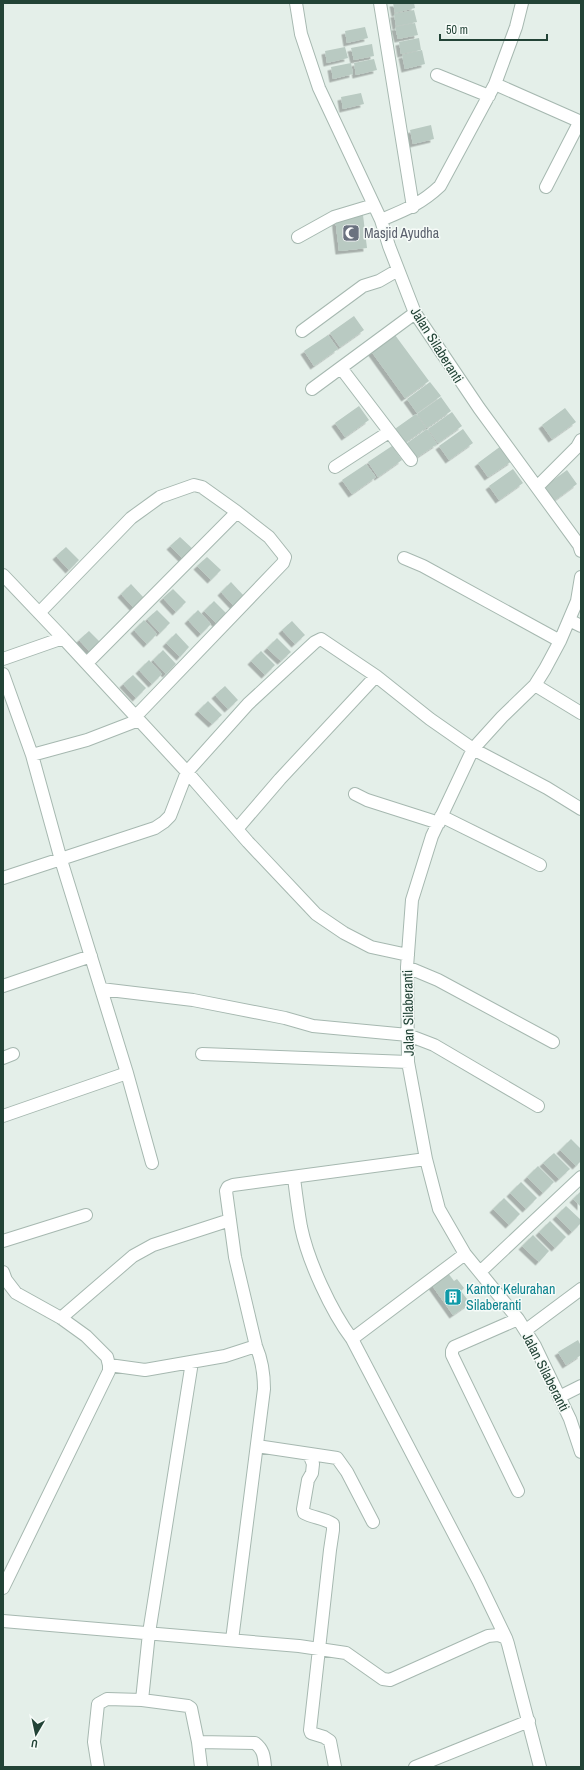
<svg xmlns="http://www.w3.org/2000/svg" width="584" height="1770" font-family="'Archivo Narrow',sans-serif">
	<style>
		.building { fill: #b9cac2; filter: url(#shadow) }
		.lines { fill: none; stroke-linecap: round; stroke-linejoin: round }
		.minor-casing { stroke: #a6b8b0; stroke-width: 14 }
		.minor { stroke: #fff; stroke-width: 12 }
		.labels { text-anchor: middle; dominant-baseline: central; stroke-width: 3; stroke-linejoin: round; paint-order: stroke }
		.worship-label { font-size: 14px; fill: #5b616d; stroke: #f6fbf8; text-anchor: start }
		.street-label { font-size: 14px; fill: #224336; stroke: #f6fbf8 }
		.culture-label { font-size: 14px; fill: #0d838f; stroke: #f6fbf8; text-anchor: start }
	</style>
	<defs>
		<filter id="shadow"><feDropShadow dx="-3.5" dy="3.5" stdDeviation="0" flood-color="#0004"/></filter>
	</defs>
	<rect width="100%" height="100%" fill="#e4efe9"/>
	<!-- building -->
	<path class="building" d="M393 3H414L415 8 395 13Z
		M414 10 417 22 396 26 394 14Z
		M415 23 418 35 398 39 395 27Z
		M365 27 368 38 347 43 345 31Z
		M419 38 421 50 401 54 399 42Z
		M372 44 374 56 354 60 351 48Z
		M345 47 348 58 327 63 325 51Z
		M422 50 425 64 405 69 402 55Z
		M374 59 377 70 356 75 354 63Z
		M351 63 353 74 333 79 331 67Z
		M361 93 364 104 343 109 341 97Z
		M431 125 434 139 413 144 410 130Z
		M363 215 367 248 339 251 335 218Z
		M354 316 364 330 340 347 330 333Z
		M328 335 338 349 314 366 304 351Z
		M395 335 429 381 405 398 371 351Z
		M430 382 441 396 417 413 407 399Z
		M441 397 451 411 427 428 417 414Z
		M359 406 369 420 345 437 335 423Z
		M565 408 576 422 552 439 542 425Z
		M452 412 462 426 438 443 428 429Z
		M416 414 426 428 402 445 392 431Z
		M427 429 437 444 413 460 403 446Z
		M463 429 473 443 449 460 439 446Z
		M392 446 402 460 378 477 368 462Z
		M501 446 512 461 488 477 478 463Z
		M366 464 376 477 352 494 342 480Z
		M513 469 523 483 499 500 489 486Z
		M567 470 577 484 554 501 544 487Z
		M180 537 194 550 184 560 170 546Z
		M66 547 79 560 69 570 56 556Z
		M207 557 221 570 211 580 197 566Z
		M231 582 244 596 234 606 221 592Z
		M131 584 144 598 134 608 121 594Z
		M173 589 186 602 176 612 163 598Z
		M214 601 228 615 218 625 204 611Z
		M157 610 170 623 160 633 147 619Z
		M198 610 211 624 201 634 188 620Z
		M144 620 157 634 147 644 134 630Z
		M292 621 305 635 295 644 282 630Z
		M89 631 102 644 92 654 79 640Z
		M176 633 189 647 180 657 166 643Z
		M277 638 291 652 281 661 267 648Z
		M163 650 176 664 166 674 153 660Z
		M261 651 275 665 265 675 251 661Z
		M149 660 162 674 152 684 139 670Z
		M133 675 146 688 136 698 123 684Z
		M225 686 238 700 228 709 215 695Z
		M208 701 222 715 212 724 198 711Z
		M571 1139 581 1149V1161L576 1166 560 1150Z
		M554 1153 570 1169 559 1179 543 1163Z
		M538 1166 554 1182 543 1193 527 1177Z
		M521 1182 537 1198 526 1209 510 1193Z
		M581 1191V1207L573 1199Z
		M504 1198 520 1214 509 1225 493 1209Z
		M566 1206 581 1220V1223L572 1232 556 1216Z
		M550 1221 566 1237 555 1248 539 1232Z
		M533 1235 549 1251 539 1262 522 1246Z
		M448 1273 454 1281 457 1279 464 1288 461 1291 470 1303 453 1315 431 1284Z
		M578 1340 581 1346V1355L566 1365 558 1352Z"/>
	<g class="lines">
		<defs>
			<path id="minor" d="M296 3 301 34 319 88 381 220 389 246 415 313 479 408 579 545 581 551
				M380 3 413 207
				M437 75 489 96
				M495 84 581 122
				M546 187 580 121
				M381 220C405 210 421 204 440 186L495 84 516 27 522 3
				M298 237 334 217 374 205
				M302 331 363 286 379 281 398 270
				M341 368 411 460
				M312 389 415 313
				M335 467 389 432
				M537 487 577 447 581 440
				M404 558 423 566 560 641
				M3 575 63 638
				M581 577 577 601 560 641 545 669 535 685 502 717 473 749 432 836 412 900 407 967 408 1062 426 1159 439 1209 465 1254 518 1319 535 1346 570 1419 581 1452
				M39 613 131 518 160 497 194 485 202 487 237 512 87 663
				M569 620 581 626
				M3 659 63 638 187 772 248 842 316 914 344 933 371 947 408 955
				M3 674 32 755 61 860 127 1073 3 1116
				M535 685 581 713
				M136 716 283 563 285 557 269 537 237 512
				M32 755 87 740 139 720
				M355 794 367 800 439 823
				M441 816 540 865
				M237 829 280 779 376 676
				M3 878 155 828 164 822 170 816 187 772 248 704 315 642 321 639 376 676 430 719 473 749 547 788 581 809
				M407 967 438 980 553 1042
				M3 986 91 956
				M101 989 193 1000 285 1018 313 1026 408 1035 434 1045 538 1106
				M202 1054 408 1062
				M3 1058 13 1054
				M127 1073 152 1163
				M294 1178C296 1194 298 1210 301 1227 308 1261 331 1311 352 1339L478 1580 506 1638
				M3 1241 86 1215
				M481 1271 581 1177
				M3 1272 6 1280 16 1293 61 1318 86 1336 107 1357 109 1365V1371L3 1588
				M61 1318 133 1256 153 1245 230 1220
				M518 1319 454 1347 452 1351V1355L518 1491
				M526 1330 581 1289
				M352 1339 465 1254
				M109 1365 145 1370 225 1356 256 1346
				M559 1397 581 1386
				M257 1446 337 1458 347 1472 373 1522
				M309 1454 313 1464 312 1473 308 1480 303 1509 304 1513C313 1518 324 1518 333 1524V1530L330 1550 310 1730 311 1733 324 1737 330 1741 335 1767
				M3 1621 299 1646 346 1653 383 1679 390 1680 488 1636 498 1635 506 1638 508 1644 540 1767
				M232 1640 264 1389C264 1373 262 1360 256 1346L235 1257 226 1191 228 1187 233 1185 426 1159
				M142 1700 149 1633 192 1362
				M198 1742 255 1743C264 1750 264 1757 265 1767
				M98 1767 94 1742 98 1704 107 1699 142 1700 188 1706 191 1708 198 1742 201 1767
				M415 1767 529 1721"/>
		</defs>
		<!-- minor casing -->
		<use href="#minor" class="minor-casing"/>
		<!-- minor -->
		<use href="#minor" class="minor"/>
	</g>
	<!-- icons -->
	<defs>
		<symbol id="mosque-square" viewBox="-11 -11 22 22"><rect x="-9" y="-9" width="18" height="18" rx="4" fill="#6b7280" stroke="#f6fbf8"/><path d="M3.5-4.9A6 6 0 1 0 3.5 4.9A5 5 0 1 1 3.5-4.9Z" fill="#fff"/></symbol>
		<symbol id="building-square" viewBox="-11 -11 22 22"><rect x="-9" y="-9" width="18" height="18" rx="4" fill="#0f9aa8" stroke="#f6fbf8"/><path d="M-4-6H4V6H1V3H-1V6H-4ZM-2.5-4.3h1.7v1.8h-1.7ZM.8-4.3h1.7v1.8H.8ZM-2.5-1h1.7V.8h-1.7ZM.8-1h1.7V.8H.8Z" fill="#fff"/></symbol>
	</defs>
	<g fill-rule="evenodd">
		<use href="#mosque-square" x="341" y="223" width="20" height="20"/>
		<use href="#building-square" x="443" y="1287" width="20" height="20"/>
	</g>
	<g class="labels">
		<!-- worship labels -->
		<g class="worship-label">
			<text x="364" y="233">Masjid Ayudha</text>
		</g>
		<!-- street labels -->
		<g class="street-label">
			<text transform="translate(437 345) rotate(58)">Jalan Silaberanti</text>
			<text transform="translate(408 1013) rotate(-91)">Jalan Silaberanti</text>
			<text transform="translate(546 1372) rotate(63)">Jalan Silaberanti</text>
		</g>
		<!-- culture labels -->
		<g class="culture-label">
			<text x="466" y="1289">Kantor Kelurahan<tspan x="466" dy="16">Silaberanti</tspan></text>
		</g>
	</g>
	<!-- border -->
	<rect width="584" height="1770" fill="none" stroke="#224336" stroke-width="8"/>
	<!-- north arrow -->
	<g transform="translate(36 1734) rotate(189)" stroke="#f6fbf8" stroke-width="3" paint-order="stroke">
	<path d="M0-3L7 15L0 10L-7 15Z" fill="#224336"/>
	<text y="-6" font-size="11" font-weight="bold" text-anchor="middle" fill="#224336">U</text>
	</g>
	<!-- scale -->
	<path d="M440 34v6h107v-6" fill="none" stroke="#224336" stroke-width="2"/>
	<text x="446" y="34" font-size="12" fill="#224336" stroke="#f6fbf8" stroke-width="3" paint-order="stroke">50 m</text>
</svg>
